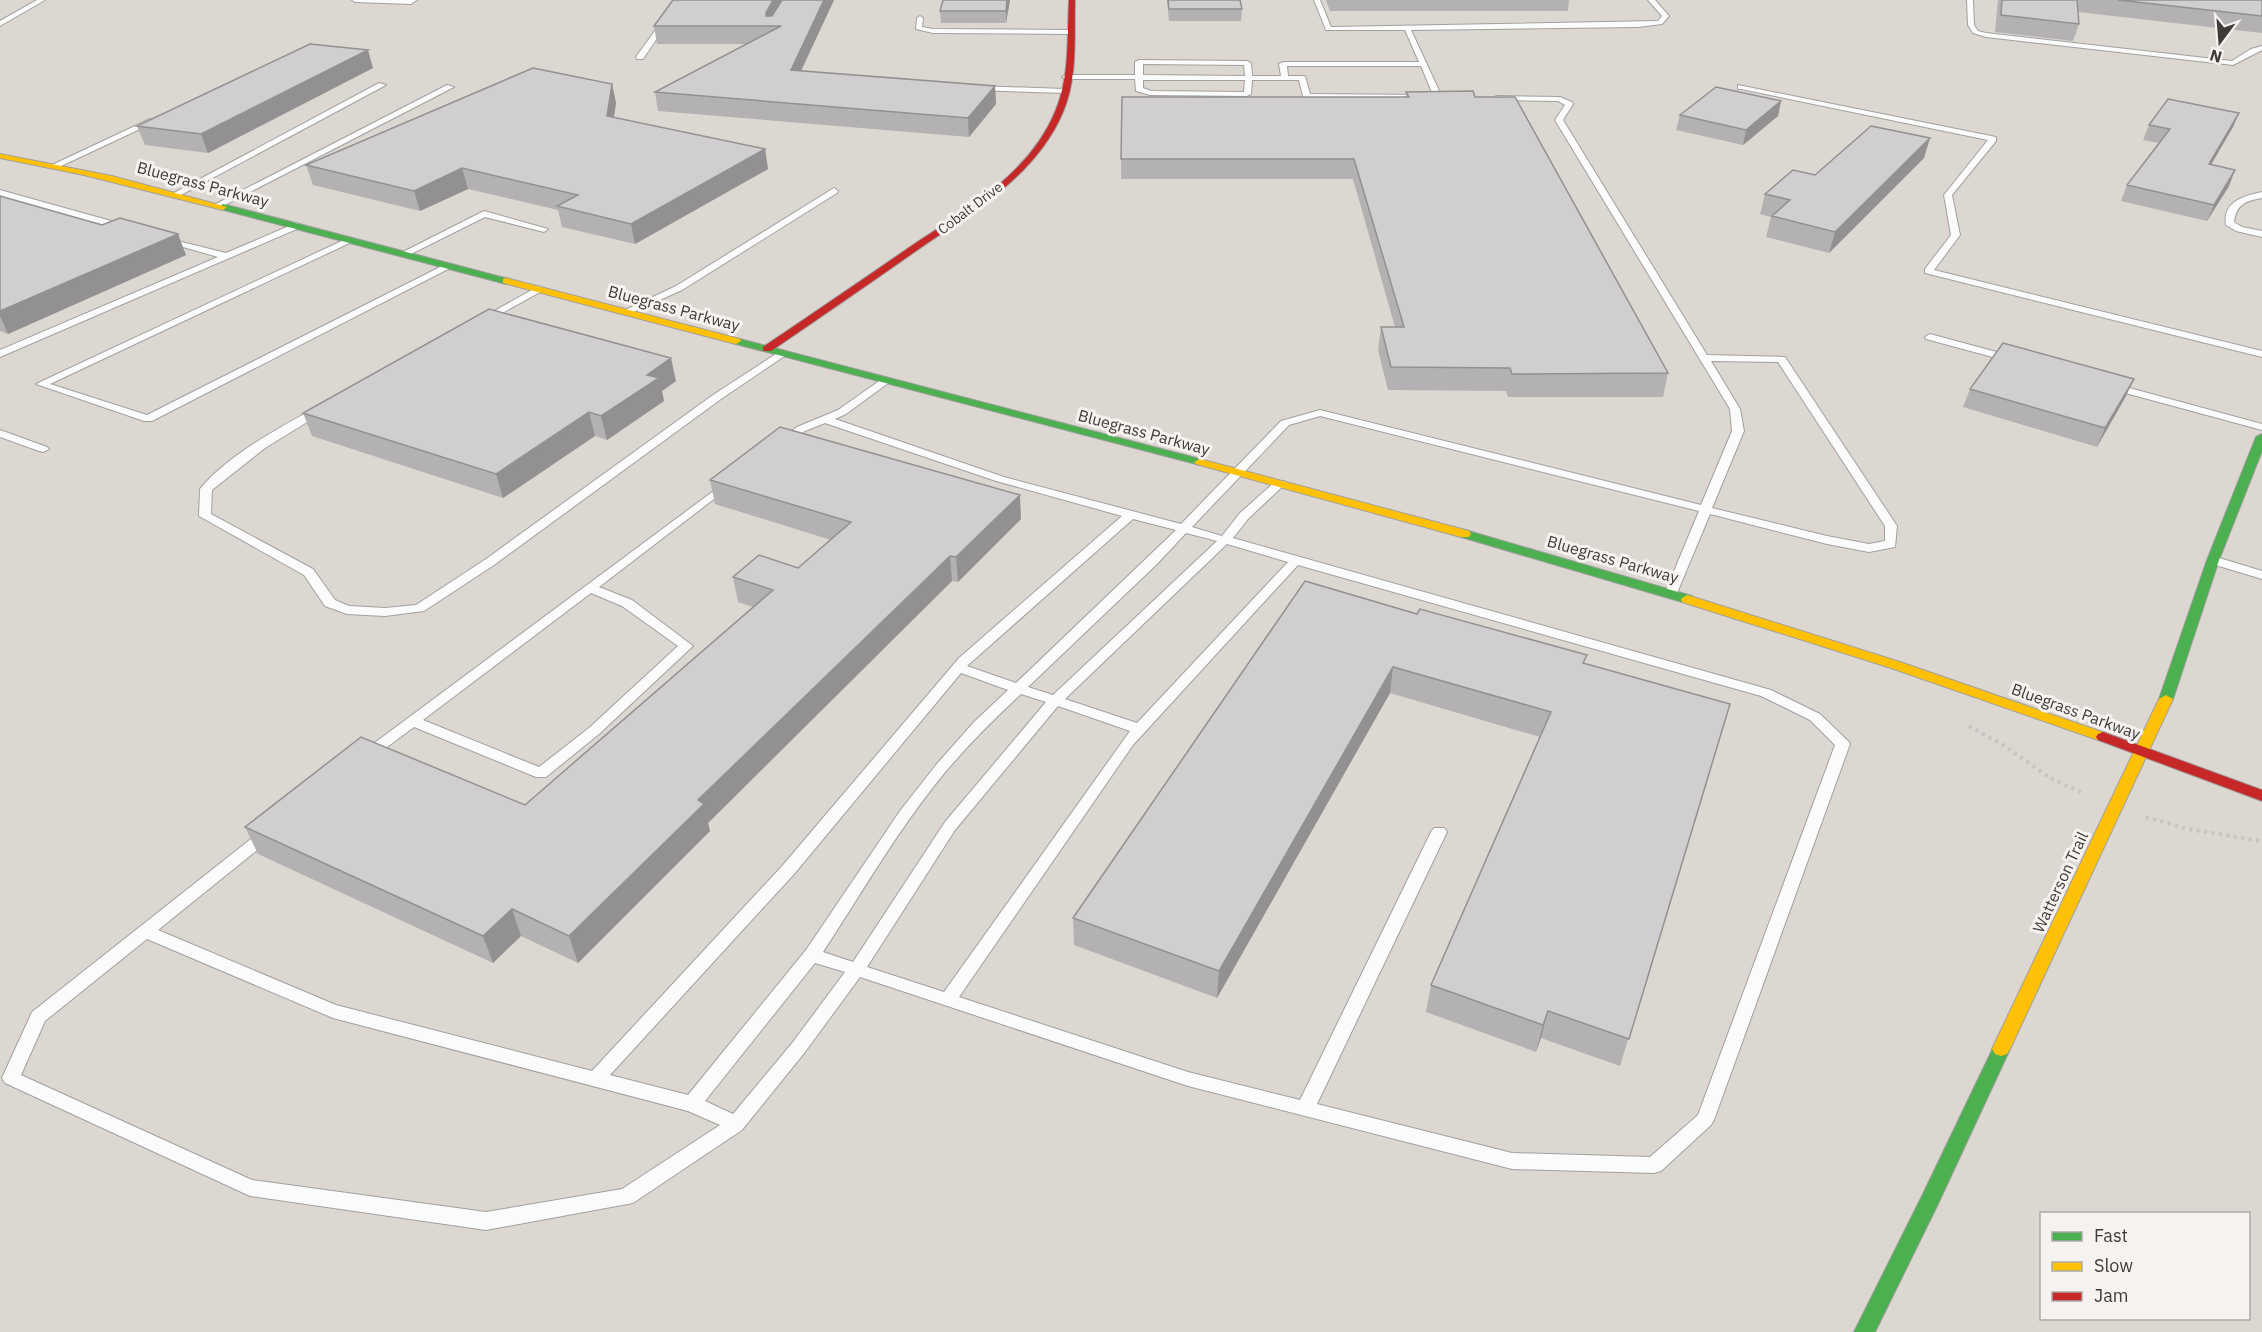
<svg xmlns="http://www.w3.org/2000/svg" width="2262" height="1332" font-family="'IBM Plex Sans',sans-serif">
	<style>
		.built { fill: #ddd7d2; fill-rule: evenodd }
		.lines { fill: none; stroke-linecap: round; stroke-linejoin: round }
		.lane-casing { stroke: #a1a09f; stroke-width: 2 }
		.fast-casing { stroke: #a1a09f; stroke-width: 2 }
		.slow-casing { stroke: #a1a09f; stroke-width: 2 }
		.jam-casing { stroke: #a1a09f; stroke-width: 2 }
		.path { stroke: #c5c5c4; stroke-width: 4; stroke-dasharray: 3 4.5; stroke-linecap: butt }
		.lane { fill: #fbfbfb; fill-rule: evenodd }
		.fast { fill: #4caf50; fill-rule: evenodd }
		.slow { fill: #ffc107; fill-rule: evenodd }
		.jam { fill: #c62828; fill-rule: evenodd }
		.wall { fill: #b3b1b1 }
		.shaded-wall { fill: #929090 }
		.building { fill: #d0cece; stroke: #929090; stroke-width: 1.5 }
		.labels { text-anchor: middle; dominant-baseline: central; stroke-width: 6; stroke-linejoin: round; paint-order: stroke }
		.far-street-label { font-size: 14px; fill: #3d3c3b; stroke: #f6f2f0 }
		.street-label { font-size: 16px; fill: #3d3c3b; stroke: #f6f2f0 }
	</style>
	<rect width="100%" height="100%" fill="#e7e5e4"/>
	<!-- built -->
	<path class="built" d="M0 0H2262V1332H0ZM2042 1214H2248V1318H2042Z"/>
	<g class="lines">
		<defs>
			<path id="lane" d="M37 0H45L0 26V21Z
				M352 0H417L411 4 355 2Z
				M677 0H683L643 59H637L636 57Z
				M1314 0H1320L1331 27 1658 21 1662 16 1648 0H1655L1669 16 1662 24 1638 27 1411 30 1442 97 1438 99 1434 97 1421 66H1287L1288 76H1305L1310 94 1425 95 1426 97 1422 99 1307 98 1303 96 1299 80H1252L1251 94 1247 96 1150 95 1136 91 1135 79H1066L1062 77 1066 75H1135V62L1139 60 1247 61 1251 63 1252 76H1281L1279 64 1283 62H1419L1405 30H1326ZM1143 64 1244 65 1245 76 1143 75ZM1143 80H1245L1244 92 1151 91 1143 88Z
				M1967 0H1973L1974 25 1978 31 1986 33 2232 61 2251 49 2262 46V50L2233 65 1986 37 1973 33 1968 25Z
				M920 16 923 18 922 27 933 29 1070 30 1073 32 1070 34 933 33 916 29 917 18Z
				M379 83 386 85 179 196 172 194Z
				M447 85 454 87 221 207 214 205Z
				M1738 85 1996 137V141L1952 195 1960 235 1934 270 2262 351V357L1925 273V269L1951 235 1944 195 1988 140 1741 89H1738Z
				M977 86 1065 89 1069 91 1065 93 974 90V86Z
				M1499 96 1560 97 1572 102 1573 104 1563 120 1707 355 1785 357 1897 526 1895 547 1869 552 1827 544 1710 514 1677 593 1671 597 1665 593 1699 511 1320 416 1289 425 1192 527 1222 536 1240 513 1276 481H1284L1286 483 1284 485 1248 519 1233 538 1771 690 1820 714 1848 741 1850 744 1714 1120 1711 1125 1661 1171 1654 1173 1512 1169 1188 1086 860 977 805 1052 742 1130 633 1203 486 1230 250 1196 5 1083 2 1078 32 1012 261 831H271L274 835 271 839 158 930 336 1005 592 1071 783 865 959 658 1122 516 996 481 825 423 805 431 783 445 777 442 797 427 838 410 882 379H890L891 381 846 414 835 419 1004 477 1181 524 1281 421 1320 410 1701 505 1732 431 1730 409 1555 120 1565 105 1558 101 1496 100V96ZM1711 361 1778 362 1885 526V541L1869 544 1827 536 1712 508 1744 431 1740 409ZM1133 519 1176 530 1016 683 967 666ZM1186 533 1217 541 1053 695 1028 687 1157 564ZM1227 544 1288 562 1137 723 1065 699ZM1298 565 1761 696 1810 720 1835 745 1698 1115 1650 1157 1512 1153 1317 1104 1447 832 1444 828H1434L1431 832 1300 1100 1188 1072 959 997 1133 745ZM961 673 1008 690 974 722 936 765 900 811 806 950 688 1095 610 1075 795 873ZM1021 694 1046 702 945 822 853 962 823 952C863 891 900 826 947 770 970 743 995 718 1021 694ZM1058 706 1130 731 944 992 867 967 955 830ZM147 939 333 1018 688 1111 720 1125 622 1189 486 1212 252 1180 21 1075 45 1021ZM815 963 845 972 793 1042 733 1114 705 1101Z
				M150 119 157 121 59 167 52 165Z
				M834 188 838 191 837 193 682 290 629 314 621 312 676 286Z
				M0 190 129 226 130 228 126 231 0 196Z
				M2262 192V198C2245 201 2237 204 2234 222L2242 227 2262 231V237L2236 231 2226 225C2222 202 2243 196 2262 192Z
				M484 211 548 229 544 232 485 217 407 256 399 254Z
				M296 223 299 224V228L0 357V350L218 257 162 241V237L226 253Z
				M348 238 356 240 50 384 147 415 446 264 454 266 152 421H144L36 384Z
				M539 286 544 289 542 291 486 322 478 320Z
				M1930 334 2015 357 2016 359 2011 362 1926 339 1925 337Z
				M782 350 787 353 786 355 721 399 494 565 424 611 385 616 347 614 325 606 304 575 199 516 200 489C228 455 279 428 317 407H325V411L265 448 212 490 211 514 313 569 335 600 349 606 385 608 416 605 486 559 713 395Z
				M2111 383 2262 424V430L2107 388V384Z
				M0 430 47 447 49 449 43 452 39 451 0 437Z
				M727 481 731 482 733 484 731 486 599 587 632 600 693 646 599 734 546 777H536L414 727 371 759H361L359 756 361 753ZM591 593 622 606 678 646 589 728 539 767 423 720Z
				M2213 556 2262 571V579L2209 563 2207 560 2209 557Z"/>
			<path id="fast" d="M223 204 509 279 511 281 506 284 220 209 219 207Z
				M736 338 1204 460 1206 462 1200 465 1196 464 732 343V339Z
				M2262 434V451L2219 560 2173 699 2171 702H2161L2159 699 2207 560 2256 437Z
				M1465 530 1692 596 1693 599 1692 602H1682L1461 537 1459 534Z
				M2001 1042 2007 1044 2010 1049 1937 1206 1875 1332H1854L1923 1194 1995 1044Z"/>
			<path id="slow" d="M0 154 112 176 227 207 223 210 84 175 0 158Z
				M506 278 740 339 741 341 736 344 503 283V279Z
				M1200 459 1469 531 1471 534 1469 537H1461L1196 464 1194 462Z
				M1687 595 1900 662 2108 734 2110 737 2108 740H2098L1891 668 1682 602 1681 599Z
				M2166 695 2173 699 2010 1049 2007 1054 2001 1056 1995 1054 1992 1049 2159 699Z"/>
			<path id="jam" d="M1069 0H1075C1074 37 1078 77 1063 112 1035 178 969 214 913 253 866 286 818 319 771 351H763V347C811 315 859 282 907 249 961 212 1028 177 1055 112 1070 78 1067 37 1069 0Z
				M2103 732 2262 790V801L2098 740 2096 737 2098 734Z"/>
		</defs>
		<!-- lane casing -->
		<use href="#lane" class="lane-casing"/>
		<!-- fast casing -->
		<use href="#fast" class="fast-casing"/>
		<!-- slow casing -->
		<use href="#slow" class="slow-casing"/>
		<!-- jam casing -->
		<use href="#jam" class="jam-casing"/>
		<!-- path -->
		<path class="path" d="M1969 726 2003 745 2050 778 2085 794
			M2146 817 2188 829 2262 841"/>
		<!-- lane -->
		<use href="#lane" class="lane"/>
		<!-- fast -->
		<use href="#fast" class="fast"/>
		<!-- slow -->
		<use href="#slow" class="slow"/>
		<!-- jam -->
		<use href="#jam" class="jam"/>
	</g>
	<!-- wall -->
	<path class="wall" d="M673 0H834L801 71 995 86 996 104 969 137 658 111 655 92 747 44H657L654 26Z
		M943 0H1010L1006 23H941L940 11Z
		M1167 0H1240L1242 9 1241 21H1169Z
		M1326 0H1569L1568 11H1330Z
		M1998 0H2262V33L2078 12 2079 24 2073 41 1995 32Z
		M373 68 208 153 145 145 137 126Z
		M612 84 616 103 614 118 765 149 768 169 635 244 562 227 558 210 468 189 420 211 313 185 306 165Z
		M1406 92 1475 97 1668 373 1663 397H1508L1506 391 1388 390 1378 350 1381 327H1395L1353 179H1121L1122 97H1406Z
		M1781 101 1778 116 1743 145 1676 130 1680 115Z
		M2239 113 2233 127 2211 165 2229 186 2207 221 2121 201 2127 185 2159 143 2143 140 2149 125Z
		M1924 158 1829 253 1766 237 1771 217 1760 214 1765 194 1815 175Z
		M0 196 186 255 8 334 0 331Z
		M676 381 662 391 664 401 607 440 595 436 503 498 312 436 303 413Z
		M1970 389 2126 396 2097 447 1963 407Z
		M710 480 1021 519 958 582 952 581 708 823 710 831 578 963 521 936 493 963 258 854 245 827 525 805 753 607 738 602 733 577 798 568 831 540 715 504Z
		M1305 581 1585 664 1730 704 1620 1066 1541 1038 1536 1052 1426 1012 1431 985 1540 737 1390 693 1217 998 1074 945 1073 918Z"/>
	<!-- shaded-wall -->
	<path class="shaded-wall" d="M773 0H784L770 26 766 13Z
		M824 0H834L793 88 791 70Z
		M1007 0H1010L1006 23V11Z
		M368 50 373 68 208 153 201 134Z
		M612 84 616 103 611 135 607 116Z
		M995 86 996 104 969 137 968 118Z
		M1781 101 1778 116 1743 145 1746 130Z
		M2239 113 2233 127 2202 180 2209 164Z
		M1930 138 1924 158 1829 253 1835 232Z
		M765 149 768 169 635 244 631 224Z
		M462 168 468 189 420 211 414 191Z
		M2235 170 2229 186 2207 221 2214 205Z
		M178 234 186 255 8 334 0 316V311Z
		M671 358 676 381 662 391 664 401 607 440 601 416 647 375Z
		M2134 379 2126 396 2097 447 2105 428Z
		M589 412 595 436 503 498 496 474Z
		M1020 495 1021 519 958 582 956 557Z
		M950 556 952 581 708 823 710 831 578 963 569 936 698 800Z
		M1393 667 1390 693 1217 998 1219 971Z
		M512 909 521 936 493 963 483 936Z
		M1548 1011 1541 1038 1536 1052 1543 1025Z"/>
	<!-- building -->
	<path class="building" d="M673 0H773L766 13V16H772L782 0H824L791 70 995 86 968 118 655 92 781 26H654Z
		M943 0H1007L1006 11H940Z
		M1168 0H1240L1242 9H1169Z
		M2002 0H2077L2079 24 2001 15Z
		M2118 0H2262V16Z
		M310 44 368 50 201 134 137 126Z
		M533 68 612 84 607 116 765 149 631 224 557 206 578 195 462 168 414 191 306 165Z
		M1716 87 1781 101 1746 130 1680 115Z
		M1473 91 1475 97H1515L1668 373 1512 374 1510 368 1391 367 1381 327H1404L1354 159H1121L1122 97H1409L1406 92Z
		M2168 99 2239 113 2209 164 2235 170 2214 205 2127 185 2170 129 2149 125Z
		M1871 126 1930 138 1835 232 1772 216 1790 200 1765 194 1793 170 1815 175Z
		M0 196 102 225 120 218 178 234 0 311Z
		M489 309 671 358 647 375 659 378 601 416 589 412 496 474 303 413Z
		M2003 343 2134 379 2105 428 1970 389Z
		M780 427 1020 495 956 557 950 556 698 800 704 804 569 936 512 909 483 936 245 827 361 737 525 805 773 590 733 577 759 555 798 568 851 522 710 480Z
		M1305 581 1417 614 1420 609 1587 655 1583 663 1730 704 1629 1039 1548 1011 1543 1025 1431 985 1551 712 1393 667 1219 971 1073 918Z"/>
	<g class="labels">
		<!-- far-street labels -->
		<g class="far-street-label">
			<text transform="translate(970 208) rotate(-37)">Cobalt Drive</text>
		</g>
		<!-- street labels -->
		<g class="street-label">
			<text transform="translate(203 184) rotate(15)">Bluegrass Parkway</text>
			<text transform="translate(674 308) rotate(15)">Bluegrass Parkway</text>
			<text transform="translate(1144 432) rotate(15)">Bluegrass Parkway</text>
			<text transform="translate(1613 559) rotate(16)">Bluegrass Parkway</text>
			<text transform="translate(2076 711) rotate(20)">Bluegrass Parkway</text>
			<text transform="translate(2060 882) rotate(-65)">Watterson Trail</text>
		</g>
	</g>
	<!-- legend -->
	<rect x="2040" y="1212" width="210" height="108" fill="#f6f2f0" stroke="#aca9a8" stroke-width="1.5"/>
	<rect x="2052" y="1232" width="30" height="9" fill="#4caf50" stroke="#aca9a8" stroke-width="1.5"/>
	<text x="2094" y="1242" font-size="18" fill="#3d3c3b">Fast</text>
	<rect x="2052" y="1262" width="30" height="9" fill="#ffc107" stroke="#aca9a8" stroke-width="1.5"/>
	<text x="2094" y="1272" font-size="18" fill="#3d3c3b">Slow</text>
	<rect x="2052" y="1292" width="30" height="9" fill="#c62828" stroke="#aca9a8" stroke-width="1.5"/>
	<text x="2094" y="1302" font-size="18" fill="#3d3c3b">Jam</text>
	<!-- north arrow -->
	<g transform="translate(2220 42) rotate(196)" stroke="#f6f2f0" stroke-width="4.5" paint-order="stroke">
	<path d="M0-4.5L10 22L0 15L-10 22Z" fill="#3d3c3b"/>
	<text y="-9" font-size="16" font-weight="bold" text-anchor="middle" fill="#3d3c3b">N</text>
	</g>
</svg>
